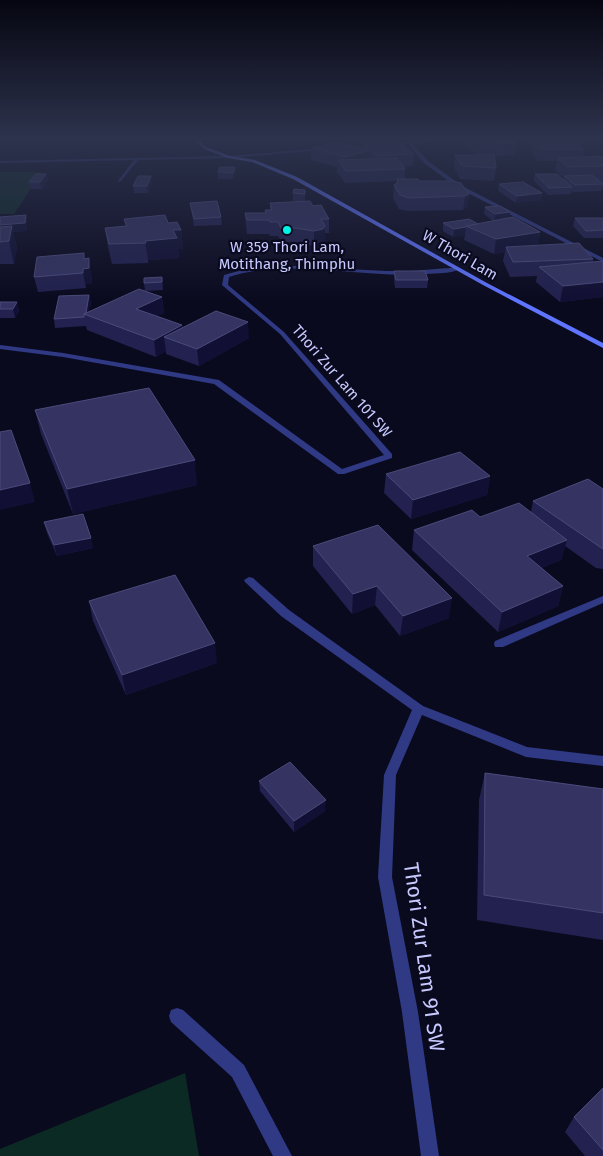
<svg xmlns="http://www.w3.org/2000/svg" width="603" height="1156" font-family="'Fira Sans',sans-serif">
	<style>
		.green { fill: #0c2a24 }
		.lines { fill: none; stroke-linecap: round; stroke-linejoin: round }
		.street { fill: #2f3984; fill-rule: evenodd }
		.secondary { fill: #5f74ff; fill-rule: evenodd }
		.wall { fill: #22214f }
		.shaded-wall { fill: #111034 }
		.building { fill: #343362; stroke: #4b4b7b }
		.poi-dot { fill: #00f3e6; stroke: #0a0a1f; stroke-width: 2 }
		.labels { text-anchor: middle; dominant-baseline: central; stroke-width: 4.5; stroke-linejoin: round; paint-order: stroke }
		.far-poi-label { font-size: 15px; fill: #c8caff; stroke: #0a0a1f }
		.far-street-label { font-size: 15px; fill: #c8caff; stroke: #0a0a1f }
		.near-street-label { font-size: 21px; fill: #c8caff; stroke: #0a0a1f }
	</style>
	<rect width="100%" height="100%" fill="#0a0a1f"/>
	<!-- green -->
	<path class="green" d="M0 172H42L14 214H0Z
		M185 1073 199 1156H0V1149Z"/>
	<g class="lines">
		<!-- street -->
		<path class="street" d="M439 139H452L412 143 428 161 462 186 603 258V262L458 188 424 163 408 144 343 149 341 148Z
			M324 148 325 150 229 158 138 160 120 182 118 181 134 160 0 163V161L229 156Z
			M266 266C314 264 362 272 410 271 420 271 455 266 460 269 451 274 437 273 426 274 363 279 289 257 229 277L228 285 284 332 392 454V458L344 474H338L214 384 63 357 0 349V345L63 353 219 380 342 469 384 455 280 334 222 285 224 275 246 269Z
			M249 577 253 578 289 610 423 706 527 747 603 756V766L526 757 422 715 396 775 392 877 418 1012 439 1156H421L402 1012 378 877 384 775 412 710 281 616 245 582 244 580Z
			M603 596V603L503 647H495L494 644 495 641Z
			M177 1008 183 1010 244 1065 292 1156H273L232 1077 171 1022 169 1016 171 1010Z"/>
		<!-- secondary -->
		<path class="secondary" d="M194 139H198L206 147 230 156 255 160 297 177 487 283 603 343V348L483 285 293 179 252 162 228 158 204 149Z"/>
	</g>
	<!-- wall -->
	<path class="wall" d="M127 139H161V140Z
		M365 139H380V141L414 154 413 166 404 167 405 169V179L419 181 469 194 467 207 463 210 407 211 399 209 393 198 394 185 397 183V181L345 183 337 172V167L311 160 312 148H362V142H365Z
		M466 139H510L516 143 515 155 494 156 496 168 494 181 460 179 454 167 455 155H476L466 146Z
		M526 139H575L584 149 583 157H603V185L601 191 573 192 572 190 571 194 548 195 534 181 535 174 564 179V178L555 170 557 161H538L531 150 532 145H530Z
		M235 167 236 174 233 179H218V172Z
		M46 174 48 180 42 189H31L29 182Z
		M152 183 148 193H134L133 186Z
		M499 184 542 193 541 200 516 203 498 191Z
		M305 190V201H293V193Z
		M190 203 221 217 222 225 194 226Z
		M270 203 313 206 329 219V233H325V240L323 243 314 246 296 242H282L278 236H270L269 234H247L246 227 245 213H265V210H270Z
		M485 207 540 232 538 245 593 259V262L603 261V297L560 302 536 282 537 276 510 277 503 261 505 252 494 254 464 240 465 235 453 237 443 231V223L478 224 493 221 484 214Z
		M0 217 27 222V231L13 232 17 248 14 264H0Z
		M575 218H603V238H584L573 226Z
		M124 219 168 223 181 230 183 249H178L179 258 148 260V263L112 264 108 247 105 228 125 227Z
		M85 259 91 273 92 283 86 284V288L38 292 34 277Z
		M394 271 428 280 427 288H395L394 279Z
		M162 277 163 290 145 291 162 297 164 313 157 316 182 325 183 328 249 338 199 366 166 354V351L156 357 87 330 86 326 55 328 54 319 89 295 91 303 89 312 145 291 144 283Z
		M0 302H17L19 311 15 318H0Z
		M35 410 197 485 73 514 41 434Z
		M386 474 490 476 487 495 411 519 384 493Z
		M603 489V569L596 568 565 546 561 560 541 568 563 586 558 606 498 632 412 550 414 530 480 517 531 512 533 501Z
		M44 522 93 548 57 556 47 533Z
		M313 546 449 618 400 636 375 605 352 614 313 566Z
		M89 601 217 663 126 695 93 621Z
		M485 773 603 789V940L477 920 479 800Z
		M259 781 325 811 294 832 260 791Z
		M603 1088V1156H585L565 1132 574 1117Z"/>
	<!-- shaded-wall -->
	<path class="shaded-wall" d="M370 139H380V144L370 145Z
		M370 150 369 162 346 169V157Z
		M235 167 236 174 233 179V173Z
		M46 174 48 180 42 189 40 182Z
		M151 176 152 183 148 193 147 186Z
		M542 193 541 200 516 203 517 196Z
		M469 194 467 207 463 210 465 196Z
		M510 212 509 220 494 222 495 214Z
		M26 215 27 222V231L13 232 17 248 14 264 9 241 0 233V225Z
		M325 226V240L323 243 314 246V231Z
		M466 227 465 235 453 237 454 229Z
		M173 230H181L183 249H178L179 258 148 260 145 241Z
		M540 232 538 246 506 247 505 252 494 254 496 239Z
		M84 253 86 268 89 258 91 273 92 283 86 284V288L83 273Z
		M603 282V297L560 302 563 286Z
		M89 295 91 303 89 316 86 315Z
		M162 297 164 313 138 325 136 309Z
		M17 302 19 311 15 318 13 309Z
		M248 322 249 338 199 366 197 349Z
		M182 325 184 342 164 337 166 351 156 357 154 340Z
		M195 460 197 485 73 514 67 489Z
		M490 476 487 495 411 519 413 500Z
		M30 483 35 502 0 510V490Z
		M91 538 93 548 57 556 54 545Z
		M567 540 561 560 522 576 527 556Z
		M377 586 375 605 352 614 353 594Z
		M563 586 558 606 498 632 502 612Z
		M452 598 449 618 400 636 403 616Z
		M215 643 217 663 126 695 122 675Z
		M326 800 325 811 294 832V821Z"/>
	<!-- building -->
	<path class="building" d="M472 139H510L516 143 480 145Z
		M533 139H575L584 149H540Z
		M397 140 414 154 377 156 362 142Z
		M335 143 370 150 346 157 312 148Z
		M455 155H494L496 168 462 166Z
		M602 156 603 157V166L568 167 557 158Z
		M397 158 405 169 346 171 338 160Z
		M220 167H235L233 173 218 172Z
		M36 174H46L40 182H29Z
		M535 174H557L572 187 549 188Z
		M592 175 603 184 575 185 564 176Z
		M138 176H151L147 186H133Z
		M397 179H418L419 181H451L461 183 469 194 465 196 408 198 400 195 394 185 398 182Z
		M523 182 542 193 517 196 499 184Z
		M294 189 305 190V194L293 193Z
		M217 201 221 217 194 219 190 203Z
		M310 201 313 206 321 205 329 219H321L325 226 323 229 314 231 295 228H281L278 222H270L269 220H247L245 213H266L265 210H272L270 203Z
		M500 206 510 212 495 214 485 207Z
		M26 215 25 223 0 225V217Z
		M165 215 168 223 177 222 181 230H173L177 238 145 241 146 243 109 244 105 228 127 226 124 219Z
		M513 217 540 232 496 239 466 226Z
		M575 218H603V230L586 231Z
		M469 219 478 224 466 226V227L454 229 443 223Z
		M12 226 9 241 0 242V227Z
		M579 243 593 259 513 262 506 247Z
		M84 253V259L89 258V268L83 269V273L34 277 37 257Z
		M603 261V282L563 286 539 267Z
		M394 271H425L428 280H396Z
		M162 277V282L144 283V278Z
		M139 289 162 297 136 309 182 325 154 340 84 314Z
		M89 295 86 313 84 314V317L54 319 59 296Z
		M0 302H17L13 309H0Z
		M216 311 248 322 197 349 164 337Z
		M149 388 195 460 67 489 35 410Z
		M11 430 30 483 0 490V432Z
		M460 452 490 476 413 500 386 474Z
		M588 479 603 489V549L533 501Z
		M519 503 567 540 527 556 563 586 502 612 414 530 472 510 480 517Z
		M83 514 91 538 54 545 44 522Z
		M378 525 452 598 403 616 377 586 353 594 313 546Z
		M175 575 215 643 122 675 89 601Z
		M290 762 326 800 294 821 259 781Z
		M485 773 603 789V913L484 895Z
		M603 1088V1150L574 1117Z"/>
	<!-- sky -->
	<linearGradient id="sky" x2="0" y2="1"><stop stop-color="#060611"/><stop offset="0.46" stop-color="#2d334d"/><stop offset="1" stop-color="#2d334d" stop-opacity="0"/></linearGradient>
	<rect width="603" height="301" fill="url(#sky)"/>
	<!-- markers -->
	<circle class="poi-dot" cx="287" cy="230" r="5"/>
	<g class="labels">
		<!-- far-poi labels -->
		<g class="far-poi-label">
			<text x="287" y="247">W 359 Thori Lam,<tspan x="287" dy="17">Motithang, Thimphu</tspan></text>
		</g>
		<!-- far-street labels -->
		<g class="far-street-label">
			<text transform="translate(460 255) rotate(30)">W Thori Lam</text>
			<text transform="translate(342 381) rotate(49)">Thori Zur Lam 101 SW</text>
		</g>
		<!-- near-street labels -->
		<g class="near-street-label">
			<text transform="translate(424 957) rotate(82)">Thori Zur Lam 91 SW</text>
		</g>
	</g>
</svg>
